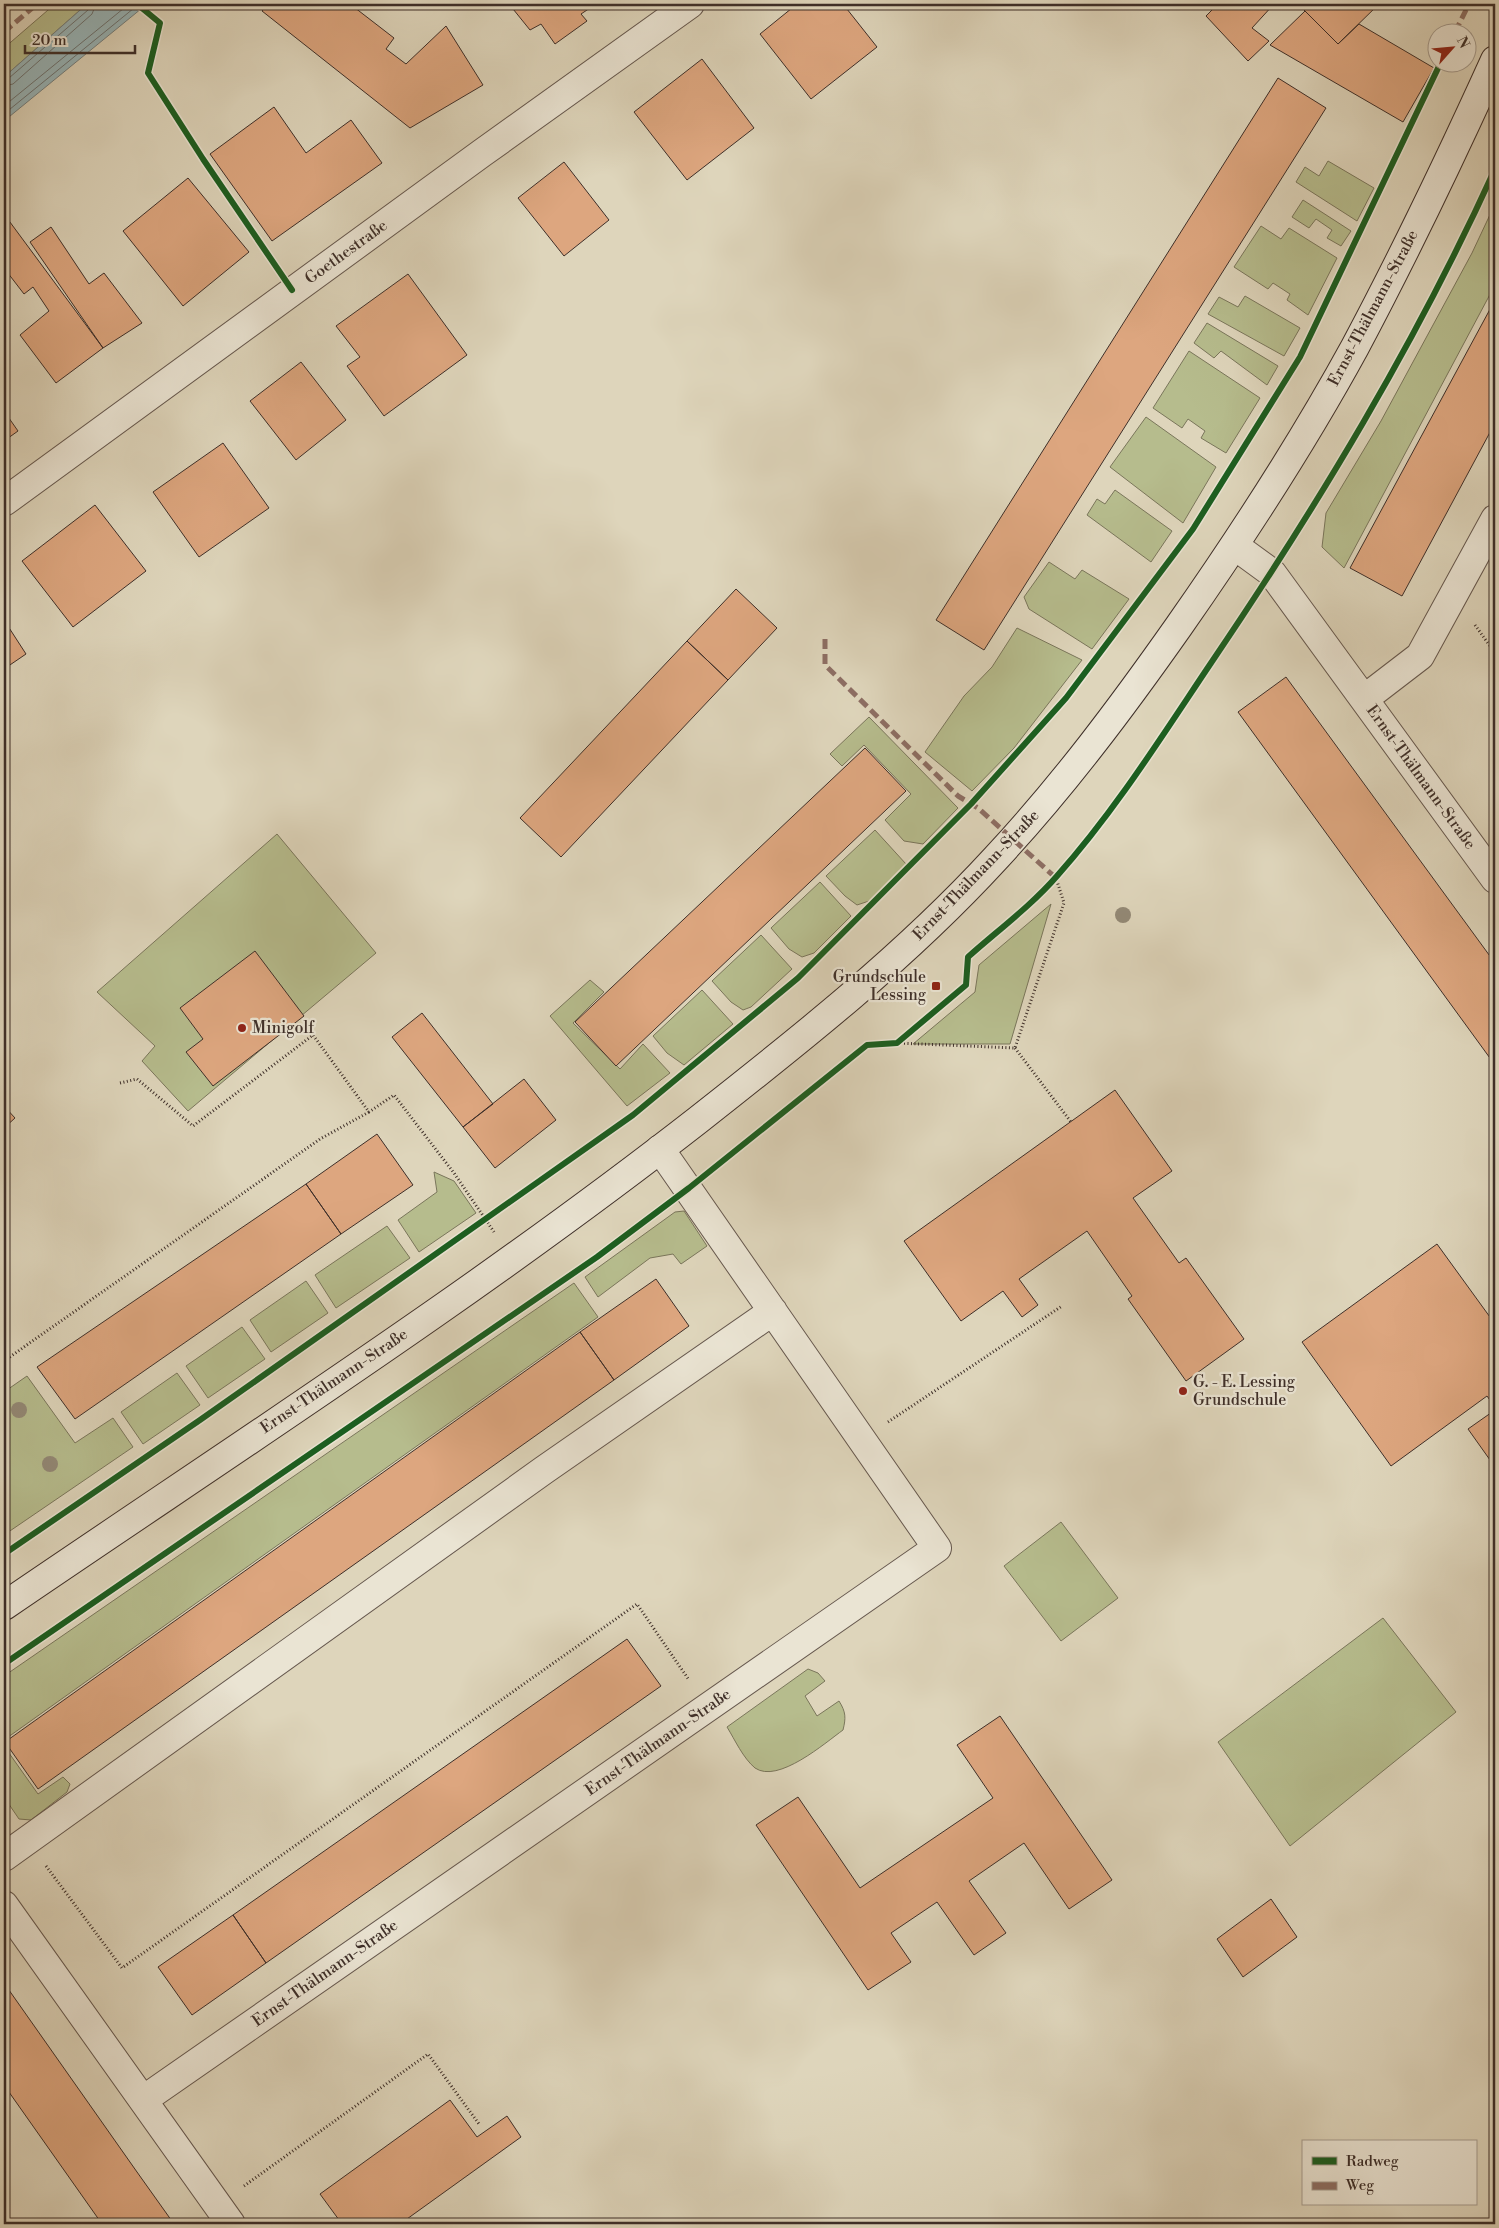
<svg xmlns="http://www.w3.org/2000/svg" width="1499" height="2228" font-family="'Libre Bodoni',serif">
	<style>
		.green { fill: #b6bc8d; stroke: #7a765b }
		.water { fill: #98b6ba; stroke: #748080 }
		.lines { fill: none; stroke-linecap: round; stroke-linejoin: round }
		.shore { stroke: #6b7272; stroke-width: 1 }
		.building { fill: #dda67f; stroke: #3e2f29 }
		.street-casing { stroke: #66584e; stroke-width: 30 }
		.secondary-casing { stroke: #3e2f29; stroke-width: 30 }
		.path { stroke: #3e2f29; stroke-width: 3; stroke-dasharray: 1 2.5; stroke-linecap: butt }
		.street { stroke: #eae4d3; stroke-width: 28 }
		.secondary { stroke: #eae4d3; stroke-width: 28 }
		.quiet { stroke: #8d6e63; stroke-width: 5; stroke-dasharray: 10 5; stroke-linecap: butt }
		.cycleway-casing { stroke: #eae4d3; stroke-width: 9 }
		.cycleway { stroke: #1b5e20; stroke-width: 6 }
		.tree { fill: #938976 }
		.poi-dot { fill: #8f2418; stroke: #eae4d3; stroke-width: 2 }
		.labels { text-anchor: middle; dominant-baseline: central; stroke-width: 4.5; stroke-linejoin: round; paint-order: stroke }
		.street-label { font-size: 16px; fill: #3e2f29; stroke: #eae4d3 }
		.poi-label { font-size: 16px; fill: #3e2f29; stroke: #eae4d3; text-anchor: start }
	</style>
	<rect width="100%" height="100%" fill="#ded5bb"/>
	<filter id="stains"><feTurbulence type="fractalNoise" baseFrequency=".004" numOctaves="4"/><feColorMatrix values="0 0 0 0 .2 0 0 0 0 .09 0 0 0 0 .02 0 0 0 .5 -.17"/></filter>
	<radialGradient id="worn" r=".72"><stop offset=".6" stop-color="#630" stop-opacity="0"/><stop offset="1" stop-color="#630" stop-opacity=".3"/></radialGradient>
	<!-- green -->
	<path class="green" d="M55 4H87L4 77V48Z
		M1328 161 1374 188 1357 221 1296 182 1305 167 1319 176Z
		M1303 200 1351 231 1341 246 1327 238 1332 230 1316 219 1309 228 1292 217Z
		M1495 204V285L1344 568 1322 547 1326 513 1381 421 1472 253Z
		M1261 226 1281 239 1289 228 1337 258 1308 315 1287 300 1290 294 1273 283 1268 289 1234 267Z
		M1245 296 1300 328 1284 356 1208 314 1219 297 1238 307Z
		M1207 323 1278 366 1267 385 1221 351 1214 358 1194 343Z
		M1189 351 1260 398 1226 453 1201 438 1205 431 1188 419 1182 428 1153 408Z
		M1146 417 1216 467 1183 523 1110 467Z
		M1115 490 1172 531 1151 562 1087 515 1097 499 1105 504Z
		M1049 562 1075 579 1082 570 1129 599 1092 649 1029 609 1024 597Z
		M1017 628 1082 660 1014 748 972 791 925 752 964 696 992 667Z
		M869 717 958 808 923 844 904 841 885 820 911 794 864 745 842 766 830 754Z
		M875 830 906 864 869 901 857 905 845 896 826 876Z
		M277 834 376 953 188 1111 142 1061 155 1046 97 992Z
		M820 882 851 916 814 953 802 957 789 949 771 928Z
		M1051 904 1010 1044H913L975 992 979 965Z
		M761 935 792 969 751 1007 743 1010 731 1002 712 981Z
		M590 980 604 992 573 1023 620 1069 643 1044 670 1073 627 1106 550 1016Z
		M702 990 733 1024 684 1065 667 1053 653 1036Z
		M434 1172 454 1181 476 1213 419 1252 398 1220 437 1192Z
		M684 1211 707 1246 681 1264 673 1254 650 1258 598 1297 585 1277 675 1212Z
		M387 1226 410 1258 336 1308 315 1275Z
		M306 1281 328 1313 271 1352 250 1320Z
		M574 1283 598 1317 4 1740V1676Z
		M242 1327 265 1359 208 1398 186 1366Z
		M177 1373 200 1405 143 1444 121 1412Z
		M27 1376 75 1443 113 1418 133 1447 4 1535V1392Z
		M1061 1522 1118 1598 1061 1641 1004 1566Z
		M1383 1618 1456 1712 1290 1846 1218 1742Z
		M808 1669 818 1673 825 1681 805 1696 817 1716 839 1701C846 1712 846 1718 843 1730 825 1743 778 1784 755 1768 743 1758 735 1740 727 1727Z
		M4 1746 38 1794 63 1777 70 1784 67 1792 31 1820 19 1819 4 1797Z"/>
	<!-- water -->
	<path class="water" d="M87 4H147L4 121V77Z"/>
	<g class="lines">
		<!-- shore -->
		<path class="shore" d="M4 80 9 78 88 10 90 4
			M4 86 13 84 92 14 96 4
			M4 106 129 4
			M4 114 139 4"/>
	</g>
	<!-- building -->
	<path class="building" d="M268 4H350L394 38 386 49 406 64 446 26 483 85 410 128 262 11Z
		M509 4H596L581 14 587 21 555 44 541 24 530 30Z
		M797 4H843L877 47 811 99 760 34Z
		M1218 4H1274L1252 28 1269 41 1248 61 1206 16Z
		M1298 4H1379L1338 44Z
		M1305 11 1338 44 1359 24 1434 68 1403 122 1270 45Z
		M702 59 754 128 687 180 634 112Z
		M1278 78 1326 108 984 650 936 620Z
		M274 107 306 153 351 120 382 163 272 241 210 154Z
		M564 162 609 220 564 256 518 198Z
		M188 178 249 252 183 306 123 231Z
		M4 214 103 348 56 383 20 335 49 311 33 287 24 294 4 268Z
		M51 227 89 284 104 273 142 323 103 348 30 242Z
		M408 274 467 355 384 416 347 366 360 357 336 326Z
		M1495 300V423L1402 596 1350 568Z
		M301 362 346 420 296 460 250 401Z
		M4 411 18 431 4 441Z
		M223 443 269 508 199 557 153 492Z
		M95 505 146 571 73 627 22 561Z
		M736 589 777 628 728 680 687 641Z
		M4 620 26 654 4 669Z
		M687 641 728 680 561 857 520 818Z
		M1286 677 1495 963V1065L1238 712Z
		M865 748 906 791 616 1066 575 1022Z
		M255 951 304 1016 213 1086 186 1052 203 1039 180 1008Z
		M422 1013 493 1104 463 1127 392 1037Z
		M524 1079 556 1120 495 1168 463 1127Z
		M1115 1090 1172 1171 1133 1198 1179 1263 1186 1258 1244 1339 1186 1381 1128 1299 1132 1296 1087 1231 1019 1279 1038 1305 1022 1317 1003 1291 961 1321 904 1241Z
		M4 1106 15 1118 4 1128Z
		M377 1134 413 1185 341 1234 306 1184Z
		M306 1184 341 1234 75 1419 37 1367Z
		M1437 1244 1495 1324V1407L1487 1396 1391 1466 1302 1342Z
		M656 1279 689 1326 614 1380 580 1332Z
		M580 1332 614 1380 38 1789 5 1742Z
		M1495 1410V1467L1468 1429Z
		M627 1639 661 1686 266 1963 233 1915Z
		M1000 1716 1112 1880 1069 1909 1024 1843 969 1881 1006 1933 974 1955 937 1902 891 1933 911 1962 868 1990 756 1825 798 1797 860 1888 993 1798 957 1745Z
		M1271 1899 1297 1937 1243 1977 1217 1939Z
		M233 1915 266 1963 192 2015 158 1967Z
		M4 1983 137 2172 174 2224H102L4 2085Z
		M450 2100 477 2137 507 2116 521 2137 400 2224H342L320 2194Z"/>
	<g class="lines">
		<defs>
			<path id="street" d="M4 502 482 153 690 4
				M1235 546 1272 573 1495 879
				M1364 699 1420 656 1495 519
				M4 1857 544 1470 773 1311
				M4 1905 231 2224
				M143 2100 937 1548 660 1149"/>
			<path id="secondary" d="M4 1606C237 1447 475 1294 698 1120 801 1039 906 956 995 859 1063 786 1122 707 1179 626 1242 536 1302 444 1355 347 1405 253 1451 157 1495 60"/>
		</defs>
		<!-- street casing -->
		<use href="#street" class="street-casing"/>
		<!-- secondary casing -->
		<use href="#secondary" class="secondary-casing"/>
		<!-- path -->
		<path class="path" d="M1475 625 1495 653
			M897 1043 1015 1048 1064 903 1056 878
			M1015 1048 1071 1122
			M120 1083 137 1079 193 1126 313 1035 369 1112 394 1095 454 1173 494 1232
			M4 1361 320 1139 369 1112
			M888 1422 1062 1306
			M4 1807 9 1814
			M46 1866 122 1968 637 1604 689 1680
			M244 2186 428 2054 479 2124"/>
		<!-- street -->
		<use href="#street" class="street"/>
		<!-- secondary -->
		<use href="#secondary" class="secondary"/>
		<!-- quiet -->
		<path class="quiet" d="M4 32 37 4
			M1455 32 1469 4
			M825 639V665L958 796 978 808 1056 878"/>
		<defs>
			<path id="cycleway" d="M137 4 160 23 148 73 203 159 292 290
				M4 1554 200 1420 633 1115 798 978 971 804 1066 698 1193 529 1300 357 1441 62
				M4 1664 597 1257 689 1188 867 1045 897 1043 966 985 968 957C997 931 1031 906 1057 876 1115 811 1162 736 1211 663 1318 505 1416 343 1495 169"/>
		</defs>
		<!-- cycleway casing -->
		<use href="#cycleway" class="cycleway-casing"/>
		<!-- cycleway -->
		<use href="#cycleway" class="cycleway"/>
	</g>
	<!-- trees -->
	<g class="tree">
		<circle cx="1123" cy="915" r="8"/>
		<circle cx="19" cy="1410" r="8"/>
		<circle cx="50" cy="1464" r="8"/>
	</g>
	<!-- markers -->
	<g class="poi-dot">
		<rect x="931" y="981" width="10" height="10" rx="2.5"/>
		<circle cx="242" cy="1028" r="5"/>
		<circle cx="1183" cy="1391" r="5"/>
	</g>
	<g class="labels">
		<!-- street labels -->
		<g class="street-label">
			<text transform="translate(346 252) rotate(-36)">Goethestraße</text>
			<text transform="translate(1373 308) rotate(-62)">Ernst-Thälmann-Straße</text>
			<text transform="translate(1421 777) rotate(54)">Ernst-Thälmann-Straße</text>
			<text transform="translate(976 875) rotate(-46)">Ernst-Thälmann-Straße</text>
			<text transform="translate(334 1381) rotate(-34)">Ernst-Thälmann-Straße</text>
			<text transform="translate(658 1742) rotate(-35)">Ernst-Thälmann-Straße</text>
			<text transform="translate(325 1973) rotate(-35)">Ernst-Thälmann-Straße</text>
		</g>
		<!-- poi labels -->
		<g class="poi-label">
			<text x="926" y="977" text-anchor="end">Grundschule<tspan x="926" dy="18">Lessing</tspan></text>
			<text x="252" y="1028">Minigolf</text>
			<text x="1193" y="1382">G. - E. Lessing<tspan x="1193" dy="18">Grundschule</tspan></text>
		</g>
	</g>
	<!-- margin -->
	<rect width="1499" height="2228" fill="none" stroke="#ded5bb" stroke-width="20"/>
	<rect x="5" y="5" width="1489" height="2218" fill="none" stroke="#3e2f29" stroke-width="2.5"/>
	<rect x="10" y="10" width="1479" height="2208" fill="none" stroke="#3e2f29"/>
	<!-- legend -->
	<rect x="1302" y="2140" width="175" height="65" fill="#eae4d3" stroke="#a59c8f"/>
	<rect x="1312" y="2157" width="25" height="8" fill="#1b5e20" stroke="#a59c8f"/>
	<text x="1346" y="2166" font-size="15" fill="#3e2f29">Radweg</text>
	<rect x="1312" y="2182" width="25" height="8" fill="#8d6e63" stroke="#a59c8f"/>
	<text x="1346" y="2190" font-size="15" fill="#3e2f29">Weg</text>
	<!-- north arrow -->
	<g transform="translate(1452 48) rotate(63)"><circle r="24" fill="#eae4d3" stroke="#a59c8f"/>
	<path d="M0-4L9 19L0 12L-9 19Z" fill="#8f2418"/>
	<text y="-8" font-size="14" font-weight="bold" text-anchor="middle" fill="#3e2f29">N</text>
	</g>
	<!-- scale -->
	<path d="M25 45v8h110v-8" fill="none" stroke="#3e2f29" stroke-width="2.5"/>
	<text x="32" y="45" font-size="15" fill="#3e2f29" stroke="#eae4d3" stroke-width="4" paint-order="stroke">20 m</text>
	<rect width="100%" height="100%" filter="url(#stains)"/>
	<rect width="100%" height="100%" fill="url(#worn)"/>
</svg>
